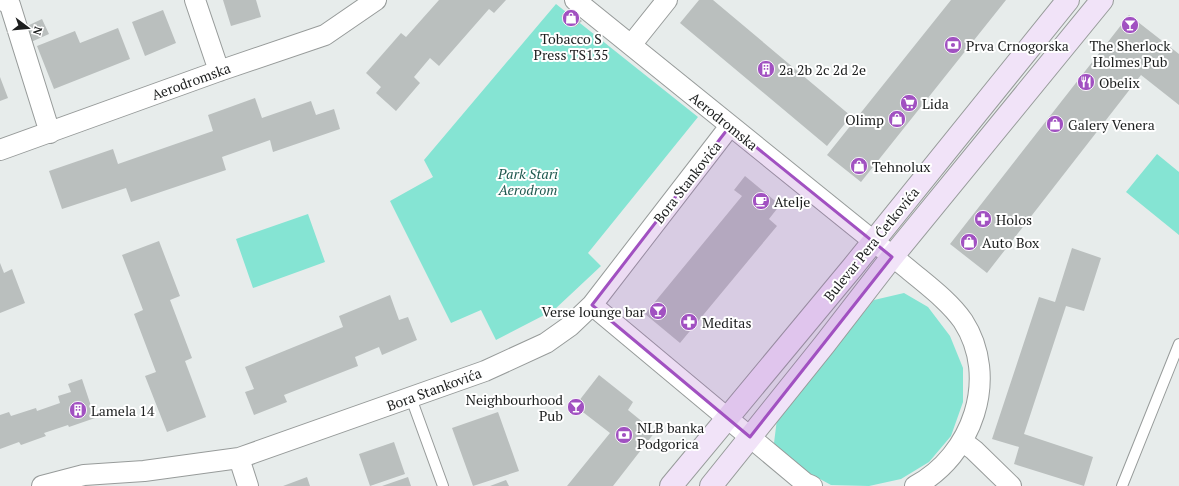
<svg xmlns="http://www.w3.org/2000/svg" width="1179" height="486" font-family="'PT Serif',serif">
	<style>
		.green { fill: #85e4d3 }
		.building { fill: #babfbe }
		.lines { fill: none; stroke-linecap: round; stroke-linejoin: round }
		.lane-casing { stroke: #979b9a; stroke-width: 12 }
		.street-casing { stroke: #979b9a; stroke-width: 22 }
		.secondary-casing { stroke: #979b9a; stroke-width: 24 }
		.lane { stroke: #fff; stroke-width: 10 }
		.street { stroke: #fff; stroke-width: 20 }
		.secondary { stroke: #f1e3f8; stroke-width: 22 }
		.marked { fill: #a151c1; fill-opacity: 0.2; stroke: #a151c1; stroke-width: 3; stroke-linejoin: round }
		.labels { text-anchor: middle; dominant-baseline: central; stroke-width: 4; stroke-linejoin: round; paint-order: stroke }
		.poi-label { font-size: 14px; fill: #1d1f1f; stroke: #fff; text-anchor: start }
		.street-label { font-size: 14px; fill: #1d1f1f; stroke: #fff }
		.park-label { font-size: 14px; font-style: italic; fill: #1f5950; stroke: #fff }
	</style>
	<rect width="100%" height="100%" fill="#e7eceb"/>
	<!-- green -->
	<path class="green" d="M556 4 698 117 588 253 601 266 554 310 496 340 481 310 451 323 390 201 433 177 424 160Z
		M1157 154 1179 172V235L1126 192Z
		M308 214 325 262 253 288 236 239Z
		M904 293 928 307 950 336 963 368V402L951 436 929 462 901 479 869 486 831 485 798 467 774 443 777 419 874 300Z"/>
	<!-- building -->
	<path class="building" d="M223 0H256L261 17 231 26Z
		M439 0H506L494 13 489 9 439 66 430 58 414 77 420 83 396 111 376 93 381 87 366 73 401 33 406 37Z
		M699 0H713L851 116 827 146 680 23Z
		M951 0H1006L861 182 827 155Z
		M163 10 176 43 145 56 132 22Z
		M569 11 582 21 575 27 561 16Z
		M1129 15 1179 54V105L1141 75 987 273 950 244Z
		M42 19 49 34 31 42 25 27Z
		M118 28 130 59 54 89 37 46 75 31 80 43Z
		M0 77 8 98 0 101Z
		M255 98 262 118 311 101 316 115 334 109 340 129 273 152 270 140 222 157 226 170 131 202 126 188 62 209 49 171 113 149 118 164 213 131 208 115Z
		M745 176 780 205 769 219 777 226 680 343 645 314 742 196 734 190Z
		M159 241 180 296 170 300 192 358 185 361 206 417 167 432 145 376 156 372 134 314 143 310 122 255Z
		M1072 248 1101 258 1084 311 1066 306 1024 434 1093 457 1084 486 1014 464 1019 447 992 439 1039 297 1055 302Z
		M0 263 4 273 12 269 25 303 0 313Z
		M390 295 399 320 408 317 417 340 382 355 379 347 355 357 358 366 284 395 287 402 254 415 245 392 254 389 245 367 343 327 339 316Z
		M599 375 633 402 628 410 655 432 613 486H567L610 433 575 406Z
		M82 379 95 418 69 427 68 425 44 433 46 436 21 445 19 442 0 449V415L9 412 11 416 36 408 37 411 60 403 58 396 71 392 68 384Z
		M498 412 519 471 473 486 452 428Z
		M394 442 405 474 370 486 359 454Z
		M307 477 310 486H283Z
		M408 477 411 486H382Z
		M506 480 509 486H490Z"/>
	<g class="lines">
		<defs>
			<path id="lane" d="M411 398 443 486
				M1122 486 1179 344"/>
			<path id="street" d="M3 0 10 5 50 133
				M195 0 219 71
				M575 0 908 269C927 285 949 301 963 321 1000 378 972 456 915 486
				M631 45 667 0
				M0 150 219 71 325 35 376 0
				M592 305 805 483 812 486
				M962 441 974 450 1011 486
				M239 458 248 486
				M42 486 84 475 144 471 239 458 485 371 546 343 570 326 592 305 730 126"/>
			<path id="secondary" d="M671 486 852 268 1068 0
				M711 486 824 345 892 257 1102 0"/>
		</defs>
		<!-- lane casing -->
		<use href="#lane" class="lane-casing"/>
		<!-- street casing -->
		<use href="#street" class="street-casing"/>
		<!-- secondary casing -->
		<use href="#secondary" class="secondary-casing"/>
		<!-- lane -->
		<use href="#lane" class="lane"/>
		<!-- street -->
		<use href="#street" class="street"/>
		<!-- secondary -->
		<use href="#secondary" class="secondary"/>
	</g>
	<!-- marked area -->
	<path class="marked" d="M730 126 892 257 750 437 592 305Z"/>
	<!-- icons -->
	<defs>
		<symbol id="shop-disc" viewBox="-11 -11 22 22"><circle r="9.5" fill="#a151c1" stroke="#fff"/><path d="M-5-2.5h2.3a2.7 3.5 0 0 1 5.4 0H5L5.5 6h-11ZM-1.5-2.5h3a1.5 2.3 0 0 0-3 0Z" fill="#fff"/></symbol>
		<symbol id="bar-disc" viewBox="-11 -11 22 22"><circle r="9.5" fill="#a151c1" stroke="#fff"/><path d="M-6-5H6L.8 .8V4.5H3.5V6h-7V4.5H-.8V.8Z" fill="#fff"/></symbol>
		<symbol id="bank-disc" viewBox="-11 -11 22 22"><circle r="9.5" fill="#a151c1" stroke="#fff"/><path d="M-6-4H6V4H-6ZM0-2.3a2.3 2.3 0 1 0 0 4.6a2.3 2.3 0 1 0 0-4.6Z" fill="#fff"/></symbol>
		<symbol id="building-disc" viewBox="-11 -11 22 22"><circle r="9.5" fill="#a151c1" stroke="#fff"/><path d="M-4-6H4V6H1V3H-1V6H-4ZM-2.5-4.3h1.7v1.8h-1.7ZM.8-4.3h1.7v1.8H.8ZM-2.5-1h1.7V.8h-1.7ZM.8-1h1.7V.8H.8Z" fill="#fff"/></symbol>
		<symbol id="restaurant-disc" viewBox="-11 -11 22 22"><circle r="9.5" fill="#a151c1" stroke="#fff"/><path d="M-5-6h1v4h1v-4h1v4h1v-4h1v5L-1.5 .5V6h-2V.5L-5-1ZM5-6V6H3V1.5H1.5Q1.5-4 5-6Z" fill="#fff"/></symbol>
		<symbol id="supermarket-disc" viewBox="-11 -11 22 22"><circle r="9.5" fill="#a151c1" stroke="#fff"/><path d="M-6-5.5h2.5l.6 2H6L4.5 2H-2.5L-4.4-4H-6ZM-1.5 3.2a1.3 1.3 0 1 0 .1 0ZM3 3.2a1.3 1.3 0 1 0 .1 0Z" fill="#fff"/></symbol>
		<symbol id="cafe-disc" viewBox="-11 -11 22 22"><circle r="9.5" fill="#a151c1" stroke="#fff"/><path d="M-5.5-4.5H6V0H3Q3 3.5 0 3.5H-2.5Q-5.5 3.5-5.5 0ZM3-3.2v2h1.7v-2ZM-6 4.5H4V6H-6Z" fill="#fff"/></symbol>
		<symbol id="pharmacy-disc" viewBox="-11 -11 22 22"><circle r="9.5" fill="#a151c1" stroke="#fff"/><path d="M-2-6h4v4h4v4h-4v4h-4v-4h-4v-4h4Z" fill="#fff"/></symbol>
	</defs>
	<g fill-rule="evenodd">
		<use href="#shop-disc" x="561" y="8" width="20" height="20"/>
		<use href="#bar-disc" x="1120" y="15" width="20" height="20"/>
		<use href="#bank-disc" x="943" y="35" width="20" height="20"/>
		<use href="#building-disc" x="756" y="59" width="20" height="20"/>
		<use href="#restaurant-disc" x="1076" y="72" width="20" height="20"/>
		<use href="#supermarket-disc" x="899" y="93" width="20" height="20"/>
		<use href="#shop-disc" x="887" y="109" width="20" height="20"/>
		<use href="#shop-disc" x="1045" y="114" width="20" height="20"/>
		<use href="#shop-disc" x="849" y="156" width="20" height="20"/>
		<use href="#cafe-disc" x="751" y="191" width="20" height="20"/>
		<use href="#pharmacy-disc" x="973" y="209" width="20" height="20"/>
		<use href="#shop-disc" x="959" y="232" width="20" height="20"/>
		<use href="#bar-disc" x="648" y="301" width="20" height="20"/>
		<use href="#pharmacy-disc" x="679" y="312" width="20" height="20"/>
		<use href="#bar-disc" x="566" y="397" width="20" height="20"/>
		<use href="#building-disc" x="68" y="400" width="20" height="20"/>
		<use href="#bank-disc" x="614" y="425" width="20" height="20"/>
	</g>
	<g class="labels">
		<!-- poi labels -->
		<g class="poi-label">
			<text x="571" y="38" text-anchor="middle">Tobacco S<tspan x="571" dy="16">Press TS135</tspan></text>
			<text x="966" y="45">Prva Crnogorska</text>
			<text x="1130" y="45" text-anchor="middle">The Sherlock<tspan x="1130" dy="16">Holmes Pub</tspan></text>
			<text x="779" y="69">2a 2b 2c 2d 2e</text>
			<text x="1099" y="82">Obelix</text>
			<text x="922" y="103">Lida</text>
			<text x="884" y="119" text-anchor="end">Olimp</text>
			<text x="1068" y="124">Galery Venera</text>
			<text x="872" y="166">Tehnolux</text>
			<text x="774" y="201">Atelje</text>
			<text x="996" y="219">Holos</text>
			<text x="982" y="242">Auto Box</text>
			<text x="645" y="311" text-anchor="end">Verse lounge bar</text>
			<text x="702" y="322">Meditas</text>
			<text x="563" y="399" text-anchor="end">Neighbourhood<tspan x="563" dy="16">Pub</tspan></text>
			<text x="91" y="410">Lamela 14</text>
			<text x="637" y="427">NLB banka<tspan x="637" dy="16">Podgorica</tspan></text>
		</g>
		<!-- street labels -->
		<g class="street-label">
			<text transform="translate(191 81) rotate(-20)">Aerodromska</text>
			<text transform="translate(724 121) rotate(39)">Aerodromska</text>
			<text transform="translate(687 182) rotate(-52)">Bora Stankovića</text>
			<text transform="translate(871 244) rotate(-51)">Bulevar Pera Ćetkovića</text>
			<text transform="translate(434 389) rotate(-20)">Bora Stankovića</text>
		</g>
		<!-- park labels -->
		<g class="park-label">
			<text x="528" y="173">Park Stari<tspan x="528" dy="16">Aerodrom</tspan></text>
		</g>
	</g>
	<!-- north arrow -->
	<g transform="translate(28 28) rotate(106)" stroke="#ffffff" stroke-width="3" paint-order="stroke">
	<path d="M0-3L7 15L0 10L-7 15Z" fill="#1d1f1f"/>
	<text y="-6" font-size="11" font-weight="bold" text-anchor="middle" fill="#1d1f1f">N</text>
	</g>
</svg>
